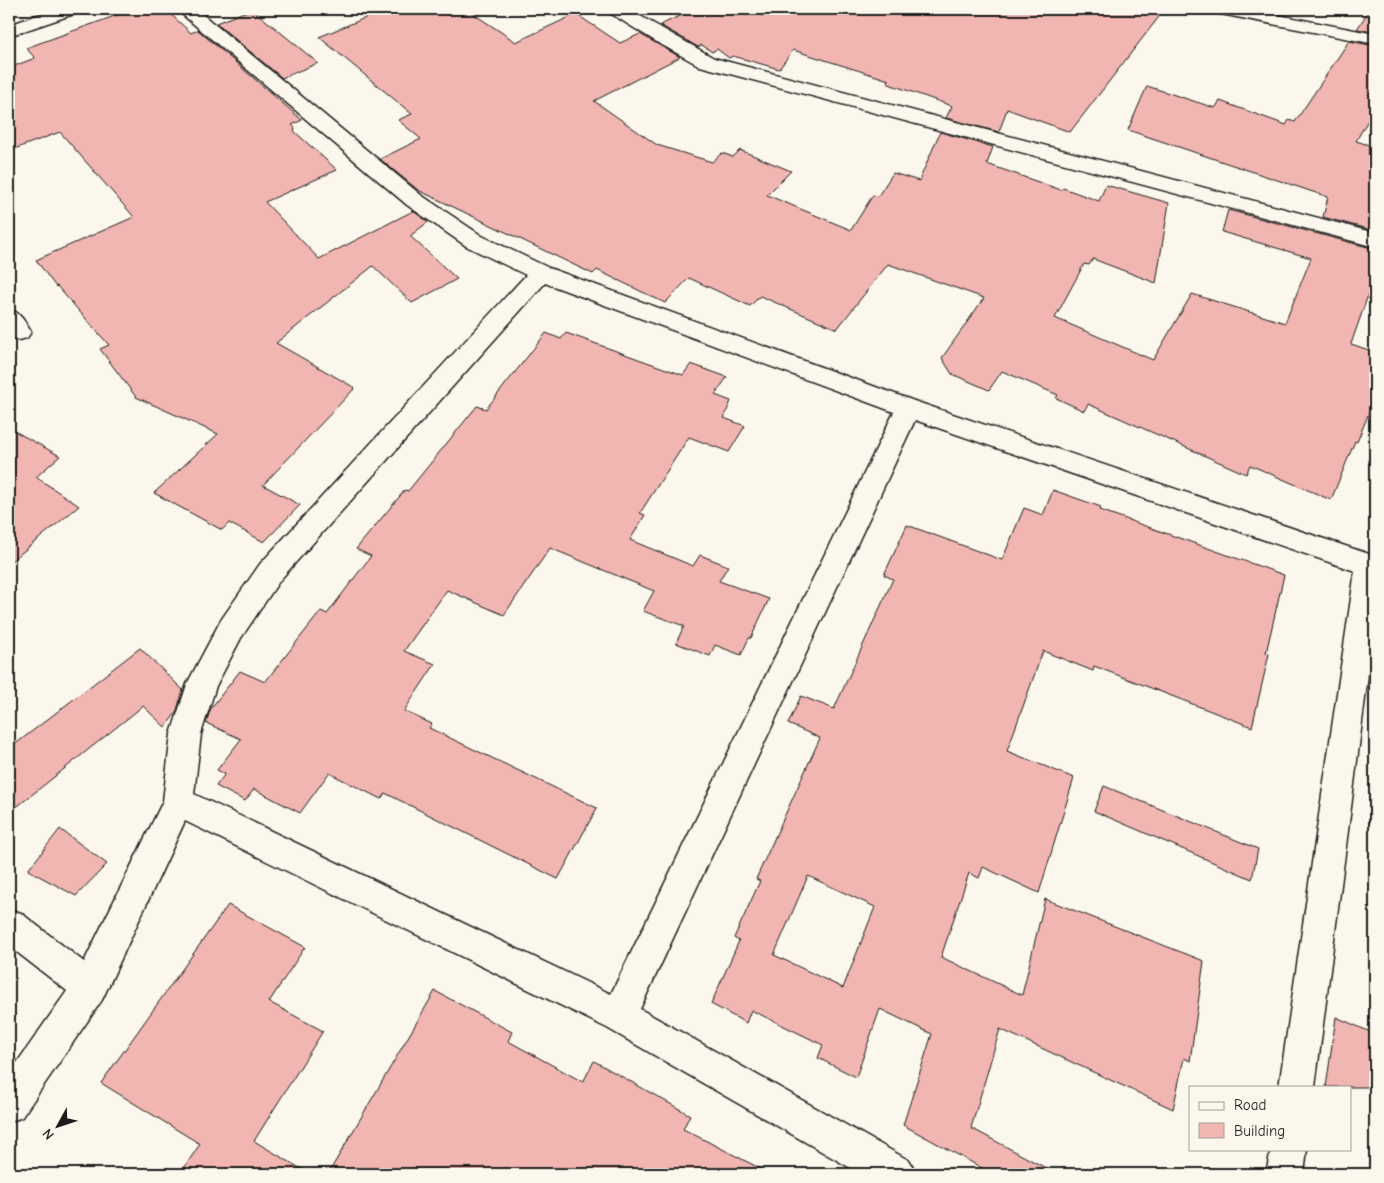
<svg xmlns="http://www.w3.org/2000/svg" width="1384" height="1183" font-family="'Comic Neue',sans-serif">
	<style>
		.building { fill: #f1b6b1; stroke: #1c1c1c; fill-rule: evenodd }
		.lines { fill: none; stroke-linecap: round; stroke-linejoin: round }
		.minor-casing { stroke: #1c1c1c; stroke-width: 3 }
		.minor { fill: #fbf7ec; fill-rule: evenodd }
	</style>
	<rect width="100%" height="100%" fill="#fbf7ec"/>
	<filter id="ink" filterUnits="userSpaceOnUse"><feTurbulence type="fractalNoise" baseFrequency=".02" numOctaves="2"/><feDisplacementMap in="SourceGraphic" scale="10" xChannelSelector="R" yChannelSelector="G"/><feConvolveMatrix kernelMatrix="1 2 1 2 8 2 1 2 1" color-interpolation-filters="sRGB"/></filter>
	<g filter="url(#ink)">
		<!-- building -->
		<path class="building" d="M134 9H165L191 33 198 30 302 120 292 125 295 128 294 131 337 170 265 202 319 259 413 211 428 222 410 236 457 279 412 303 373 266 276 343 355 388 263 485 300 505 264 542 229 523 222 530 154 493 218 434 136 397 100 349 109 345 57 286 56 287 36 260 134 217 60 132 9 151V68L35 58 26 48Z
			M252 9 318 63 282 78 216 23Z
			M387 9H466L516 42 576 14 620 43 640 34 680 57 594 101 657 145 712 162 722 153 733 157 740 150 791 171 767 195 851 230 873 195 878 196 893 173 919 181 940 132 993 147 987 164 1061 190 1063 188 1099 201 1106 185 1169 203 1156 283 1093 259 1089 265 1084 264 1055 318 1153 360 1192 294 1285 323 1311 258 1222 232 1228 210 1375 249V275L1351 344 1375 352V398L1357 442 1355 441 1331 500 1250 465 1246 474 1088 404 1084 411 1056 398 1058 395 1002 371 989 390 952 374 942 358 984 298 888 264 837 329 760 296 750 306 689 278 665 303 597 270 593 274 418 190 380 159 421 139 398 120 412 114 319 37Z
			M695 9H1165L1070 132 1007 109 999 132 946 118 952 106 886 83 889 80 793 50 779 69 733 56 729 58 717 49 712 52 702 45 698 47 660 25Z
			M1370 9H1375V32L1357 29Z
			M1349 41 1375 46V108L1356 141 1375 147V231L1323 217 1328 197 1128 130 1147 86 1215 108 1220 101 1286 125 1289 120 1295 122Z
			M546 333 561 339 566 333 683 375 691 364 727 377 715 395 731 401 724 418 745 426 729 452 689 437 640 513 645 515 630 540 693 566 700 555 728 566 719 581 769 599 751 638H749L741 655 715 645 710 656 676 643 684 626 643 611 654 591 550 548 504 615 447 590 404 651 435 664 404 711 432 724 429 728 597 808 558 879 385 793 381 799 329 773 300 813 254 789 245 801 216 786 225 774 217 770 241 739 206 723 211 708 240 671 265 682 321 611 327 614 371 556 356 549 405 490 408 491 477 406 486 409Z
			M9 428 60 456 36 477 79 506 9 563Z
			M1053 490 1101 507 1100 510 1284 575 1266 653 1269 654 1252 727 1094 666 1093 671 1043 651 1007 751 1074 778 1039 893 983 867 979 878 969 873 941 957 1022 995 1045 899 1204 961 1190 1061 1184 1058 1173 1109 1000 1029 971 1128 1057 1174H993L903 1125 932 1034 880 1009 856 1077 818 1058 823 1045 751 1010 746 1023 711 1004 739 941 734 938 760 881 756 879 820 738 788 724 801 696 834 709 893 579 884 575 907 525 1002 560 1024 508 1043 515ZM808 876 875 907 843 988 774 955Z
			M140 648 183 690 176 713 165 727 143 706 9 813V749Z
			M1104 786 1258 849 1252 879 1094 811Z
			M60 829 107 864 76 896 28 870Z
			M228 905 305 947 269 1002 323 1031 254 1141 310 1174H180L200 1144 101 1083Z
			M435 991 512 1032 508 1041 583 1082 594 1061 690 1115 683 1129 771 1174H328Z
			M1336 1017 1375 1034V1087H1326Z"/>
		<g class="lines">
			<defs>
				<path id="minor" d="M55 9H80L77 13 9 36V25Z
					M176 9H196L421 195 482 236 549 268 917 402 1375 556V621L1315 1087H1279L1355 571 915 420 640 1009 910 1161 916 1174H861L607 1028 185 821 102 1000 22 1117 9 1122V1074L67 991 9 946V909L21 913 84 962 163 801 171 734 187 684 221 620 260 564 526 275 466 246 407 205ZM545 283 894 412 611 994 194 794 201 734 216 686 241 638 280 580Z
					M607 9H628L714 58 1375 233V247L700 66 655 41 610 13Z
					M1212 9H1247L1375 34V44L1221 14 1215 13Z
					M9 309C20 312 25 322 31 332L27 338 19 340 11 338 9 335Z
					M1271 1149H1307L1304 1174H1266Z"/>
			</defs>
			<!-- minor casing -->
			<use href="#minor" class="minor-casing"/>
			<!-- minor -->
			<use href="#minor" class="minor"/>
		</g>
	</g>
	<!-- margin -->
	<rect width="1384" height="1183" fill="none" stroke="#fbf7ec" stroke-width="30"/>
	<rect x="15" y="15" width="1354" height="1153" fill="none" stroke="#1c1c1c" stroke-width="2" filter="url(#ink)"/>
	<!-- legend -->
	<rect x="1189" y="1086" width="162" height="65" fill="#fbf7ec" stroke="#a29f99"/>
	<rect x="1199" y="1102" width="25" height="8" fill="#fbf7ec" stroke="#a29f99"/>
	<text x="1234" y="1110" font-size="15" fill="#1c1c1c">Road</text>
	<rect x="1199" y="1123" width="25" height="15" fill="#f1b6b1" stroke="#a29f99"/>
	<text x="1234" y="1136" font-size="15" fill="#1c1c1c">Building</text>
	<!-- north arrow -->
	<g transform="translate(58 1126) rotate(230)" stroke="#fbf7ec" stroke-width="4" paint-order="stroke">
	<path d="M0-4L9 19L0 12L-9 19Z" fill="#1c1c1c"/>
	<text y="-8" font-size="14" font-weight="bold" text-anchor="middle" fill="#1c1c1c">N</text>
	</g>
</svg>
